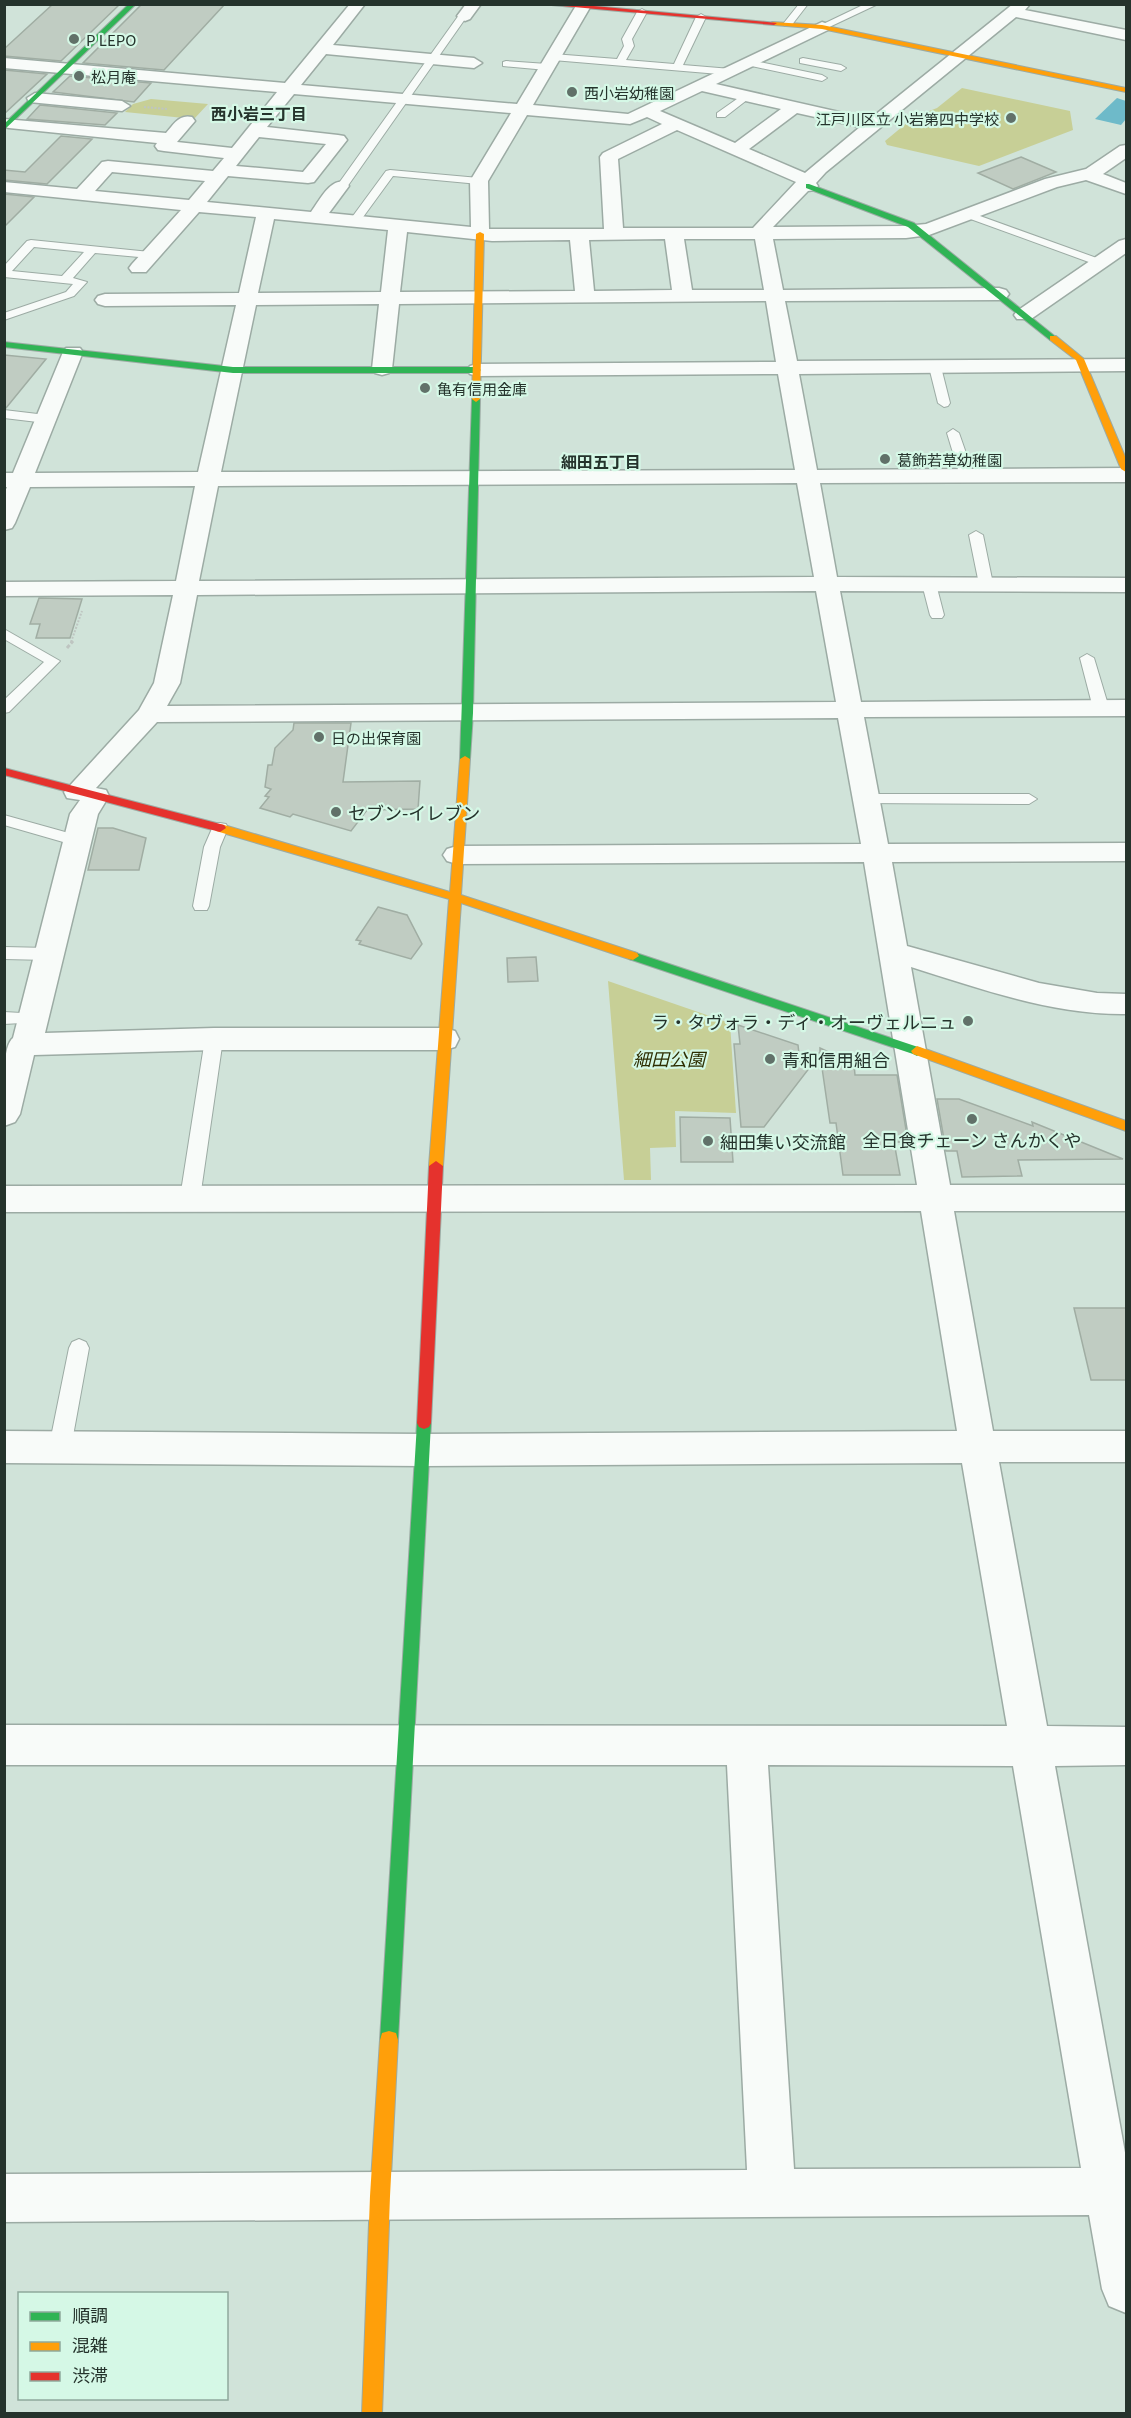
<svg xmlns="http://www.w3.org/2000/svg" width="1131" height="2418" font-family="Georgia,'Noto Sans JP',serif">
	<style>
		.green { fill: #c7cf96 }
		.water { fill: #6ebac9 }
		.building { fill: #c0ccc2; stroke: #a0ada3; stroke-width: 1.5 }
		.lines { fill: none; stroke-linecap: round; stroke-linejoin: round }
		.lane-casing { stroke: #9caba4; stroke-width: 2 }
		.street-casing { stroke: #9caba4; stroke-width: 3 }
		.fast-casing { stroke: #9caba4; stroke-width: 2 }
		.slow-casing { stroke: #9caba4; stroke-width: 2 }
		.jam-casing { stroke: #9caba4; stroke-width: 2 }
		.path-far1 { stroke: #bec5c1; stroke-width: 2; stroke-dasharray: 2 1.5; stroke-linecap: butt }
		.path { stroke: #bec5c1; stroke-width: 3; stroke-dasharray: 4 2; stroke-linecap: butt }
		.lane { fill: #f8fbf9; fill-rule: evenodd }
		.street { fill: #f8fbf9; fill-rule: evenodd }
		.fast { fill: #30b455; fill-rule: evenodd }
		.slow { fill: #ff9f0a; fill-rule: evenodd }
		.jam { fill: #e5322d; fill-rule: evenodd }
		.poi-dot { fill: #617169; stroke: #d5f8e6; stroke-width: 2 }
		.labels { text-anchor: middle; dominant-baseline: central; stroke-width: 4.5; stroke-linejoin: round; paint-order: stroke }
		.far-poi-label { font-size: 15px; fill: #25332c; stroke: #d5f8e6; text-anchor: start }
		.far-neighbourhood-label { font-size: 16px; font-weight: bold; fill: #25332c; stroke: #d5f8e6 }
		.poi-label { font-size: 18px; fill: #25332c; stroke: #d5f8e6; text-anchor: start }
		.park-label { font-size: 18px; font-style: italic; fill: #2e2e02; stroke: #d5f8e6 }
	</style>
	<rect width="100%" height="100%" fill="#d0e3d9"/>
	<!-- green -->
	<path class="green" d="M962 88 1070 111 1073 130 979 166 887 145 885 141 914 117 937 108Z
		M151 99 208 104 194 119 125 112 133 104Z
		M608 981 730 1023 736 1113 675 1111 676 1147 650 1148 651 1180H624Z"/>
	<!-- water -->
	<path class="water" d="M1117 98 1126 101V119L1121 125 1095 119Z"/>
	<!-- building -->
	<path class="building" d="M53 4H120L61 61 4 56V49Z
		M142 4H225L164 70 83 63Z
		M4 70 47 74 4 114Z
		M70 76 151 83 134 102 53 92Z
		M40 105 117 113 105 125 27 119Z
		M61 136 92 139 47 184 4 180V170L25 172Z
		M1021 157 1056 172 1013 189 978 173Z
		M4 194 34 197 4 227Z
		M4 355 46 359 6 408H4Z
		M39 598 82 599 70 638H36L40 624H30Z
		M294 723H351L343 782 420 781 418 809 367 810 351 831 293 814 290 817 260 808 269 797 265 796 271 789 265 787 268 765H272L275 748 293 730Z
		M98 828H113L146 838 139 870H88Z
		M378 907 407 915 422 944 411 959 359 944 361 941 356 940Z
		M536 957 538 981 508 982 507 958Z
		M738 1025 798 1045 799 1054 820 1053V1048L854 1064 855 1075H897L908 1142H894L900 1175H843L836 1123H830L820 1054 764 1127H741L734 1044H740Z
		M937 1099H959L1033 1126 1032 1122 1123 1159 1018 1160 1022 1176 962 1177 957 1151H946Z
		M680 1117 730 1118 733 1162H681Z
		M1074 1308H1126V1380H1091Z"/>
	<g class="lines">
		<defs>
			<path id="lane" d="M799 4H808L791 26H785L783 24Z
				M865 4H878L825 29 817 27Z
				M642 9 647 12 632 39 634 46 626 60 674 64 696 17 701 14 706 17 683 65 731 69 736 72 731 75 553 60 548 57 553 54 617 59 624 46 622 39 637 12Z
				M465 13 470 16 465 19 347 187 336 188V184L339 183 459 15Z
				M803 58 841 65 846 68 841 71 800 63V59Z
				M750 60 822 75 827 78 822 81 747 65V61Z
				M506 61 547 64 552 67 547 70 503 66V62Z
				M744 94 752 96 725 117H717V113Z
				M390 170 479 178 484 181 479 184 393 176 358 224H350V220L386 171Z
				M969 212 1105 261 1107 263 1101 266 1097 265 965 217 964 215Z
				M31 240 150 252 156 255 150 258 95 253 73 278 87 282 74 296 4 320V313L66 292 73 284 4 277V266L27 241ZM34 247 84 252 62 276 12 271Z
				M935 363 941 367 950 403 948 406 944 407 938 403 929 367Z
				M4 410 46 415 52 419 46 423 4 418Z
				M953 429 959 433 974 476 972 479H962L960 476 947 433Z
				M976 531 983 535 993 584 986 588 979 584 969 535Z
				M929 580 936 584 944 615 942 618H932L930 615 922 584Z
				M4 629 60 661 9 712 4 713V700L44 662 4 639Z
				M1087 654 1094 658 1109 708 1106 711 1101 713 1093 708 1080 658Z
				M866 794H1029L1037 799 1029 804 860 803 858 799Z
				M4 815 83 837 85 841 83 845 77 846 4 825Z
				M220 823 226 824 228 828 220 847 209 906 207 910H195L193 906 204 847 214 824Z
				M4 947 48 948 54 950 57 954 54 958 48 960 4 959Z
				M4 1012 39 1014 42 1018 39 1022 4 1024Z
				M214 1033 220 1034 223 1039 200 1198 197 1203 190 1206 183 1203 180 1198 205 1039 208 1034Z
				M79 1339 86 1342 89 1348 71 1447 68 1454 60 1456 52 1454 49 1447 69 1348 72 1342Z"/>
			<path id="street" d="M350 4H365L333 45 474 58 482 63 474 68 326 54 301 85 517 104 577 4H592L533 105 628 114 822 22 828 24 830 27 828 30 716 84 870 119 1013 4H1030L1025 10 1126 30V40L1016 17 826 172 816 183 818 186 815 190 808 191 773 227 906 226 926 224 1045 179 1086 169 1120 146 1126 145V158L1103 174 1126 183V194L1086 180 1057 187 929 235 906 238 773 239 783 290 999 288 1006 290 1009 294 1006 298 999 300 785 301 797 361 1126 359V371L799 374 817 470 1126 468V482L820 483 837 577 1126 578V592L840 591 861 702 1126 700V716L864 717 888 844 1126 843V861L892 862 907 946 1039 983 1097 993 1126 994V1014C1053 1015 981 989 911 967L950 1185H1126V1211H954L993 1431H1126V1462H999L1047 1726 1126 1727V1765L1055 1766 1126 2158V2313L1109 2306 1102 2289 1089 2215 4 2222V2174L747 2170 727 1765H4V1725L1007 1726 962 1463 423 1466 4 1463V1431L423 1434 957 1431 921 1211 4 1212V1186L917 1185 864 862 457 864 447 861 443 855 447 849 457 846 861 844 838 718 157 722 96 788 106 790 109 796 98 814 45 1033 214 1028H444L455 1031 459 1039 455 1047 444 1050H214L34 1055 20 1114 15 1122 4 1126C4 1106 0 1048 13 1038L70 814 80 800 67 798 64 792 139 710 154 683 173 595 4 596V582L176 581 195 486 30 487 15 523 12 528 4 530V494L7 487H4V473H13L63 352 66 348H80L83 352 35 473 198 472 236 305 105 306 98 304 95 300 98 296 105 294 239 293 256 217 199 212 146 272H132L129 268 132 264 181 210 4 192V182L77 189 102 162 108 161 213 171 224 158 164 151 158 150 155 146 157 143 9 128 4 127V119L166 133C174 124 179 114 192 117L195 121 177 142 232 148 277 92 4 68V58L285 83ZM702 91 781 109 735 143 660 111ZM294 94 511 113 470 181 471 227 329 213 349 186 346 182C330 178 320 200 311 212L207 202 228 176 308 183 314 182 347 140 344 136 338 135 267 127ZM797 113 860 127 805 173 749 149ZM527 115 630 124 647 117 662 124 603 153 600 157 604 229H489L488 181ZM677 130 796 182 753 228H623L618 159ZM259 137 326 144 303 172 236 166ZM112 172 205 181 189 200 95 191ZM274 219 388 230 381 292 258 293ZM407 232 492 241 570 240 575 291 400 292ZM665 239 672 290 594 291 589 240ZM684 239H755L764 290H692ZM766 301 776 362 477 364 470 366 467 370 470 374 477 376 778 374 795 470 221 472 256 305 379 304 372 369 375 373 382 375 389 373 392 369 399 304ZM797 483 814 577 199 581 218 486ZM816 591 836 702 167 706 180 683 197 595ZM768 1765 1013 1766 1081 2168 794 2169Z
				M466 4H481L470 19 465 21 457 16Z
				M35 93 122 101 130 106 122 111 29 102 27 98Z
				M1126 239V253L1031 319H1017L1014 315 1017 311 1119 241Z"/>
			<path id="fast" d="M129 4H136L4 130V124Z
				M809 184 914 223 1057 338 1050 340 908 227 806 188V184Z
				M4 342 233 367H477L481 370 477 373H233L4 347Z
				M476 396 480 399 473 713 470 759 465 762 460 759 472 399Z
				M633 952 921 1048 923 1051 917 1056 913 1054 629 959 627 956Z
				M424 1417 429 1419 431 1423 398 2040 396 2047 389 2049 382 2047 380 2040 417 1423 419 1419Z"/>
			<path id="slow" d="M772 22 822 25 1126 88V92L822 29 774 25Z
				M480 232 484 234 480 399 476 402 472 399 476 234Z
				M1050 336H1056L1084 359 1126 459V472L1121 469 1076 360 1050 340Z
				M465 756 470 759 461 895 637 953 639 956 633 960 629 959 461 903 443 1166 436 1171 429 1166 449 899 216 831 214 828 220 824 224 825 450 892 460 759Z
				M917 1046 1126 1121V1131L913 1054 911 1051Z
				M389 2031 396 2033 398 2040 390 2196 382 2414H362L370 2196 380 2040 382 2033Z"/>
			<path id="jam" d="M540 4H572L777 23 774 25Z
				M4 768 224 825 226 828 220 832 4 775Z
				M436 1161 443 1166 431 1423 429 1427 424 1429 419 1427 417 1423 429 1166Z"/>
		</defs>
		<!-- lane casing -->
		<use href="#lane" class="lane-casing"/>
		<!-- street casing -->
		<use href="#street" class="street-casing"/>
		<!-- fast casing -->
		<use href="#fast" class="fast-casing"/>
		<!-- slow casing -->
		<use href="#slow" class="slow-casing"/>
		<!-- jam casing -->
		<use href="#jam" class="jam-casing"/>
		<!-- path-far1 -->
		<path class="path-far1" d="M144 107 167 109
			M71 642 82 611"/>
		<!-- path -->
		<path class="path" d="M67 648 73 641"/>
		<!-- lane -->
		<use href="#lane" class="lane"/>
		<!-- street -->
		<use href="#street" class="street"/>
		<!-- fast -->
		<use href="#fast" class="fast"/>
		<!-- slow -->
		<use href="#slow" class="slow"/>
		<!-- jam -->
		<use href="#jam" class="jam"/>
	</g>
	<!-- markers -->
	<g class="poi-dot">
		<circle cx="74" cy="39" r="6"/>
		<circle cx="79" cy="76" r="6"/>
		<circle cx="572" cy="92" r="6"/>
		<circle cx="1011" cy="118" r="6"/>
		<circle cx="425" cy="388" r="6"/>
		<circle cx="885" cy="459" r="6"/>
		<circle cx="319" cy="737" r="6"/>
		<circle cx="336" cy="812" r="6"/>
		<circle cx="968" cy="1021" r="6"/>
		<circle cx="770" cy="1059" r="6"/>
		<circle cx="972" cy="1119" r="6"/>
		<circle cx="708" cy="1141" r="6"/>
	</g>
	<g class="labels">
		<!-- far-poi labels -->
		<g class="far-poi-label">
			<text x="86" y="39">P LEPO</text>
			<text x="91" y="76">松月庵</text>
			<text x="584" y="92">西小岩幼稚園</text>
			<text x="999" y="118" text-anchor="end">江戸川区立 小岩第四中学校</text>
			<text x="437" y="388">亀有信用金庫</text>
			<text x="897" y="459">葛飾若草幼稚園</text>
			<text x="331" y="737">日の出保育園</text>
		</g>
		<!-- far-neighbourhood labels -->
		<g class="far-neighbourhood-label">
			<text x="259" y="113">西小岩三丁目</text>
			<text x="601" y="461">細田五丁目</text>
		</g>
		<!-- poi labels -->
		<g class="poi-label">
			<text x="348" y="812">セブン-イレブン</text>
			<text x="956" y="1021" text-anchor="end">ラ・タヴォラ・ディ・オーヴェルニュ</text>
			<text x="782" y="1059">青和信用組合</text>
			<text x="972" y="1139" text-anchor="middle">全日食チェーン さんかくや</text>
			<text x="720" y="1141">細田集い交流館</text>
		</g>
		<!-- park labels -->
		<g class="park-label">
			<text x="669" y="1058">細田公園</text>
		</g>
	</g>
	<!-- border -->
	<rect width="1131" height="2418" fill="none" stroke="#25332c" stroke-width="12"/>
	<!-- legend -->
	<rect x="18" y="2292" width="210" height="108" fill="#d5f8e6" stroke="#8fa99c" stroke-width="1.5"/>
	<rect x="30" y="2312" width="30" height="9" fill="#30b455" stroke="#8fa99c" stroke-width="1.5"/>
	<text x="72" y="2322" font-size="18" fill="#25332c">順調</text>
	<rect x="30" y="2342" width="30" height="9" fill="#ff9f0a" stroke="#8fa99c" stroke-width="1.5"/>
	<text x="72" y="2352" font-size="18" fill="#25332c">混雑</text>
	<rect x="30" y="2372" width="30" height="9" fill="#e5322d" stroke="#8fa99c" stroke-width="1.5"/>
	<text x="72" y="2382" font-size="18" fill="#25332c">渋滞</text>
</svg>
